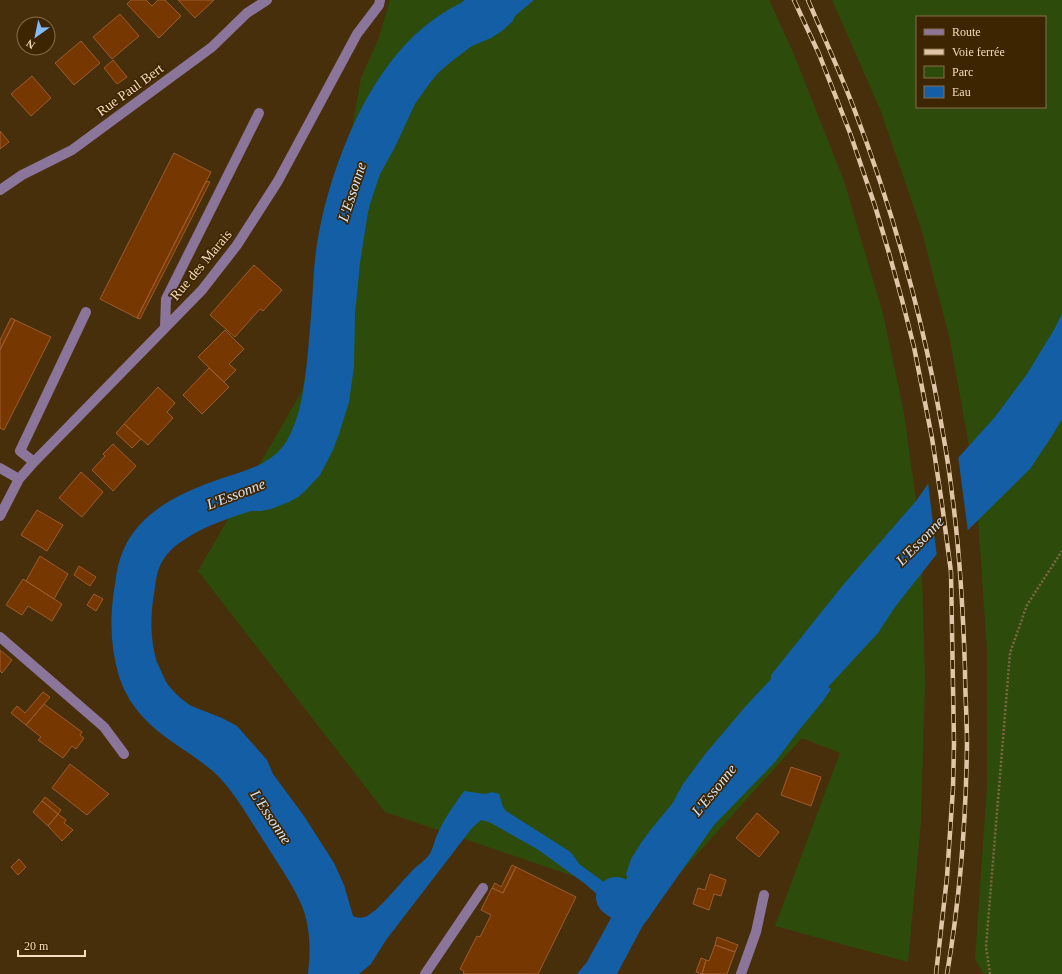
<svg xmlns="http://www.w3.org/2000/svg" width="1062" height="974" font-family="'Times New Roman',serif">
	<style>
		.green { fill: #2d4c0b; fill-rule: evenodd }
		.water { fill: #135ea5 }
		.pier { fill: #482f0b }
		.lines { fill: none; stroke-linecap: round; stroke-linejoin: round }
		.river { stroke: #135ea5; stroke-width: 40 }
		.building { fill: #773700; stroke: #9c5c31 }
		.path { stroke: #806744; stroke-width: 2.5; stroke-dasharray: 2 2; stroke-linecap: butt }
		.minor { stroke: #8c759a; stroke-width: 10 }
		.rail-casing { stroke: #e0c6a6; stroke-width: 4.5 }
		.rail { stroke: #3d2501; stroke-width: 3; stroke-dasharray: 9; stroke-linecap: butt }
		.labels { text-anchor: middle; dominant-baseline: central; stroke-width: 3.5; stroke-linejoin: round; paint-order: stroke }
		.street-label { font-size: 14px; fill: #f7ddbd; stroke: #3d2501 }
		.water-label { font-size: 15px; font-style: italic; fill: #d5e6fa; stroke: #3d2501 }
	</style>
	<rect width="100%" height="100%" fill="#482f0b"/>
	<!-- green -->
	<path class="green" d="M390 0H769L793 52 844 181 883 314 904 413 916 501 922 573 925 682 921 821 908 962 775 926 840 753 802 738 653 903 385 812 198 571 302 391 341 190 361 78 378 40Z
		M832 0H1062V974H984L975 959 987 787V651L978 519 969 446 950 340 921 228 880 109ZM917 17H1045V107H917Z"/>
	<!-- water -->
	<path class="water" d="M496 0H534L515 16 512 22 502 31 491 38 472 46 452 61 438 73 429 84 415 104 394 149 380 174 371 201 368 212 360 263 355 314 354 367 349 402 339 434 333 450 320 475 305 491 298 497 289 502 271 509 261 511H243L206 527 193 534 170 549 162 558 157 565 153 573 149 590 148 613 150 635 156 660 167 684 171 691 182 701 189 705 222 718 237 726 267 760 273 774 304 816 334 863 344 885 353 916C357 918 361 918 365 917 379 911 399 884 411 872 416 866 424 862 429 855 433 849 434 842 437 835 444 819 454 805 464 791L485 794 492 792 499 794 503 807 506 811 569 851 573 855 579 864 619 893 614 902 605 901 584 883 537 849 489 822 481 820 472 828 386 940 371 964 359 974H328C331 952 330 930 324 908 315 881 298 858 283 834 266 808 250 778 227 757 194 728 152 715 138 670 130 643 130 613 135 586 136 576 138 566 142 557 157 524 197 508 229 497 258 488 288 479 304 451 321 421 325 386 328 352 330 330 332 308 333 286 336 209 372 104 428 50 437 42 447 34 457 28 460 26 464 24 468 22 478 16 487 8 496 0Z
		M1062 313V419L1052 436 1030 469 968 530 936 555 895 607 878 633 828 687 831 689 823 701 796 734 775 762 714 825 642 927 617 974H577L587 962 630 883 626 874 631 859 641 843 652 828 672 804 683 784 706 753 745 707 771 679V675L843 585 916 501 928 484 958 458 995 417 1027 374 1055 328Z"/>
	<!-- pier -->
	<path class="pier" d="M958 455 968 532 937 557 928 482Z"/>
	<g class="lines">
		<!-- river -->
		<path class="river" d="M616 897 632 907 654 873
			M328 974C331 952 330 930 324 908 315 881 298 858 283 834 266 808 250 778 227 757 194 728 152 715 138 670 130 643 130 613 135 586 136 576 138 566 142 557 157 524 197 508 229 497 258 488 288 479 304 451 321 421 325 386 328 352 330 330 332 308 333 286 336 209 372 104 428 50 437 42 447 34 457 28 460 26 464 24 468 22 478 16 487 8 496 0"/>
	</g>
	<!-- building -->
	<path class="building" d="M131 0H146L152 6 158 0H165L181 16 159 38 127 4Z
		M178 0H214L195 18Z
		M120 14 139 36 112 59 93 37Z
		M81 41 100 63 74 85 55 63Z
		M113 60 127 77 117 84 104 68Z
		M32 76 51 98 31 116 11 94Z
		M0 131 9 142 0 149Z
		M174 153 211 172 137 318 100 299Z
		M206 181 210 182 140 319 137 318Z
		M254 265 282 290 263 311 260 309 235 337 210 315Z
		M11 318 15 320 0 350V340Z
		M15 320 51 337 4 430 0 428V350Z
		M225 330 244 349 229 364 236 370 224 382 198 357Z
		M209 368 229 387 202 414 183 395Z
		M158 387 175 403 167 412 173 418 148 445 124 424Z
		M124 424 141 439 132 448 116 433Z
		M113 444 136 466 113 491 92 470 105 456 103 454Z
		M81 472 103 492 82 517 59 498Z
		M37 510 63 525 47 551 21 535Z
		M40 556 68 574 54 599 26 581Z
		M79 566 96 577 90 586 74 575Z
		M23 579 62 604 52 621 28 606 22 615 6 605Z
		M94 594 103 599 96 611 87 605Z
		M0 650 12 660 2 673 0 671Z
		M43 692 50 697 26 725 11 713 17 706 25 713Z
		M44 704 82 732 80 735 84 738 76 749 72 746 63 758 38 740 41 737 26 725Z
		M70 764 109 794 87 815 52 788Z
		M791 767 821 777 811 806 781 795Z
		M45 797 61 810 58 814 42 801Z
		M42 801 58 814 48 826 33 812Z
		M757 813 779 832 759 857 736 838Z
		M58 814 66 820 64 823 73 830 62 841 48 826Z
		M19 859 26 867 18 875 11 867Z
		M512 865 516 867 503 893 492 888 495 883 501 887Z
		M516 867 576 897 538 974H463L464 971 460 969 477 936 480 937 491 915 481 910 492 888 503 893Z
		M710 874 726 880 721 896 714 894 709 910 693 904 698 888 705 890Z
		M717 937 738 945 735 952 715 945Z
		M715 945 735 952 727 974H702L706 960 709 961Z
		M701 958 706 960 702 974 696 972Z"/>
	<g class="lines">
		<!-- path -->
		<path class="path" d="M990 974 986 947 1010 653 1027 605 1062 551"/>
		<!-- minor -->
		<path class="minor" d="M0 190 22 175 72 150 212 47 247 13 267 0
			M165 327 166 299 259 113
			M34 462 20 451 86 312
			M0 468 19 479
			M0 516 19 479 34 462 202 290 237 245 278 181 357 34 379 5 380 0
			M0 637 104 727 124 754
			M425 974 483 888
			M741 974 756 932 764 895"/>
		<defs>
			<path id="rail" d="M794 0 819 54 850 133 875 206 889 253 902 300 914 347 932 438 942 504 951 572 954 744 953 788 947 877 936 974
				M808 0C823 35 839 70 853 106 888 197 915 290 934 385 941 421 948 457 952 494 960 552 963 610 965 669 965 694 967 719 967 744 966 821 960 898 947 974"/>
		</defs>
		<!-- rail casing -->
		<use href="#rail" class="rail-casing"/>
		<!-- rail -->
		<use href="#rail" class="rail"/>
	</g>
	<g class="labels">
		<!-- street labels -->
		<g class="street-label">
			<text transform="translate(130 90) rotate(-36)">Rue Paul Bert</text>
			<text transform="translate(201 265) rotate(-50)">Rue des Marais</text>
		</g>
		<!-- water labels -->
		<g class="water-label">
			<text transform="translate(352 192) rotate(-72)">L'Essonne</text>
			<text transform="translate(236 494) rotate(-21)">L'Essonne</text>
			<text transform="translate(920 541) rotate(-46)">L'Essonne</text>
			<text transform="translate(714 790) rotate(-51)">L'Essonne</text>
			<text transform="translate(271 817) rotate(56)">L'Essonne</text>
		</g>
	</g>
	<!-- legend -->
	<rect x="916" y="16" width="130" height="92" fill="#3d2501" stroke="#876f4c"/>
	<rect x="924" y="29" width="20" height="6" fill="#8c759a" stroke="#876f4c"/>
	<text x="952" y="36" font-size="12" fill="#f7ddbd">Route</text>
	<rect x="924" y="49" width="20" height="6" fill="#e0c6a6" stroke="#876f4c"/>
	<text x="952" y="56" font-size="12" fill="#f7ddbd">Voie ferrée</text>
	<rect x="924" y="66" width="20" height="12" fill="#2d4c0b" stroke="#876f4c"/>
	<text x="952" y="76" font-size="12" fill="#f7ddbd">Parc</text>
	<rect x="924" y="86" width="20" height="12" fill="#135ea5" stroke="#876f4c"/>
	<text x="952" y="96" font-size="12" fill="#f7ddbd">Eau</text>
	<!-- north arrow -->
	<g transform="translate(36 36) rotate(213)"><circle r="19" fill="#3d2501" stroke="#876f4c"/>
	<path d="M0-3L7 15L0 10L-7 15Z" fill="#84bcfb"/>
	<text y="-6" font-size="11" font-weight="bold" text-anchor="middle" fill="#f7ddbd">N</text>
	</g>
	<!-- scale -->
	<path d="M18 950v6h67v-6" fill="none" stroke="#f7ddbd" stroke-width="2"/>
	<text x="24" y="950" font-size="12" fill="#f7ddbd" stroke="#3d2501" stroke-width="3" paint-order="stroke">20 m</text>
</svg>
